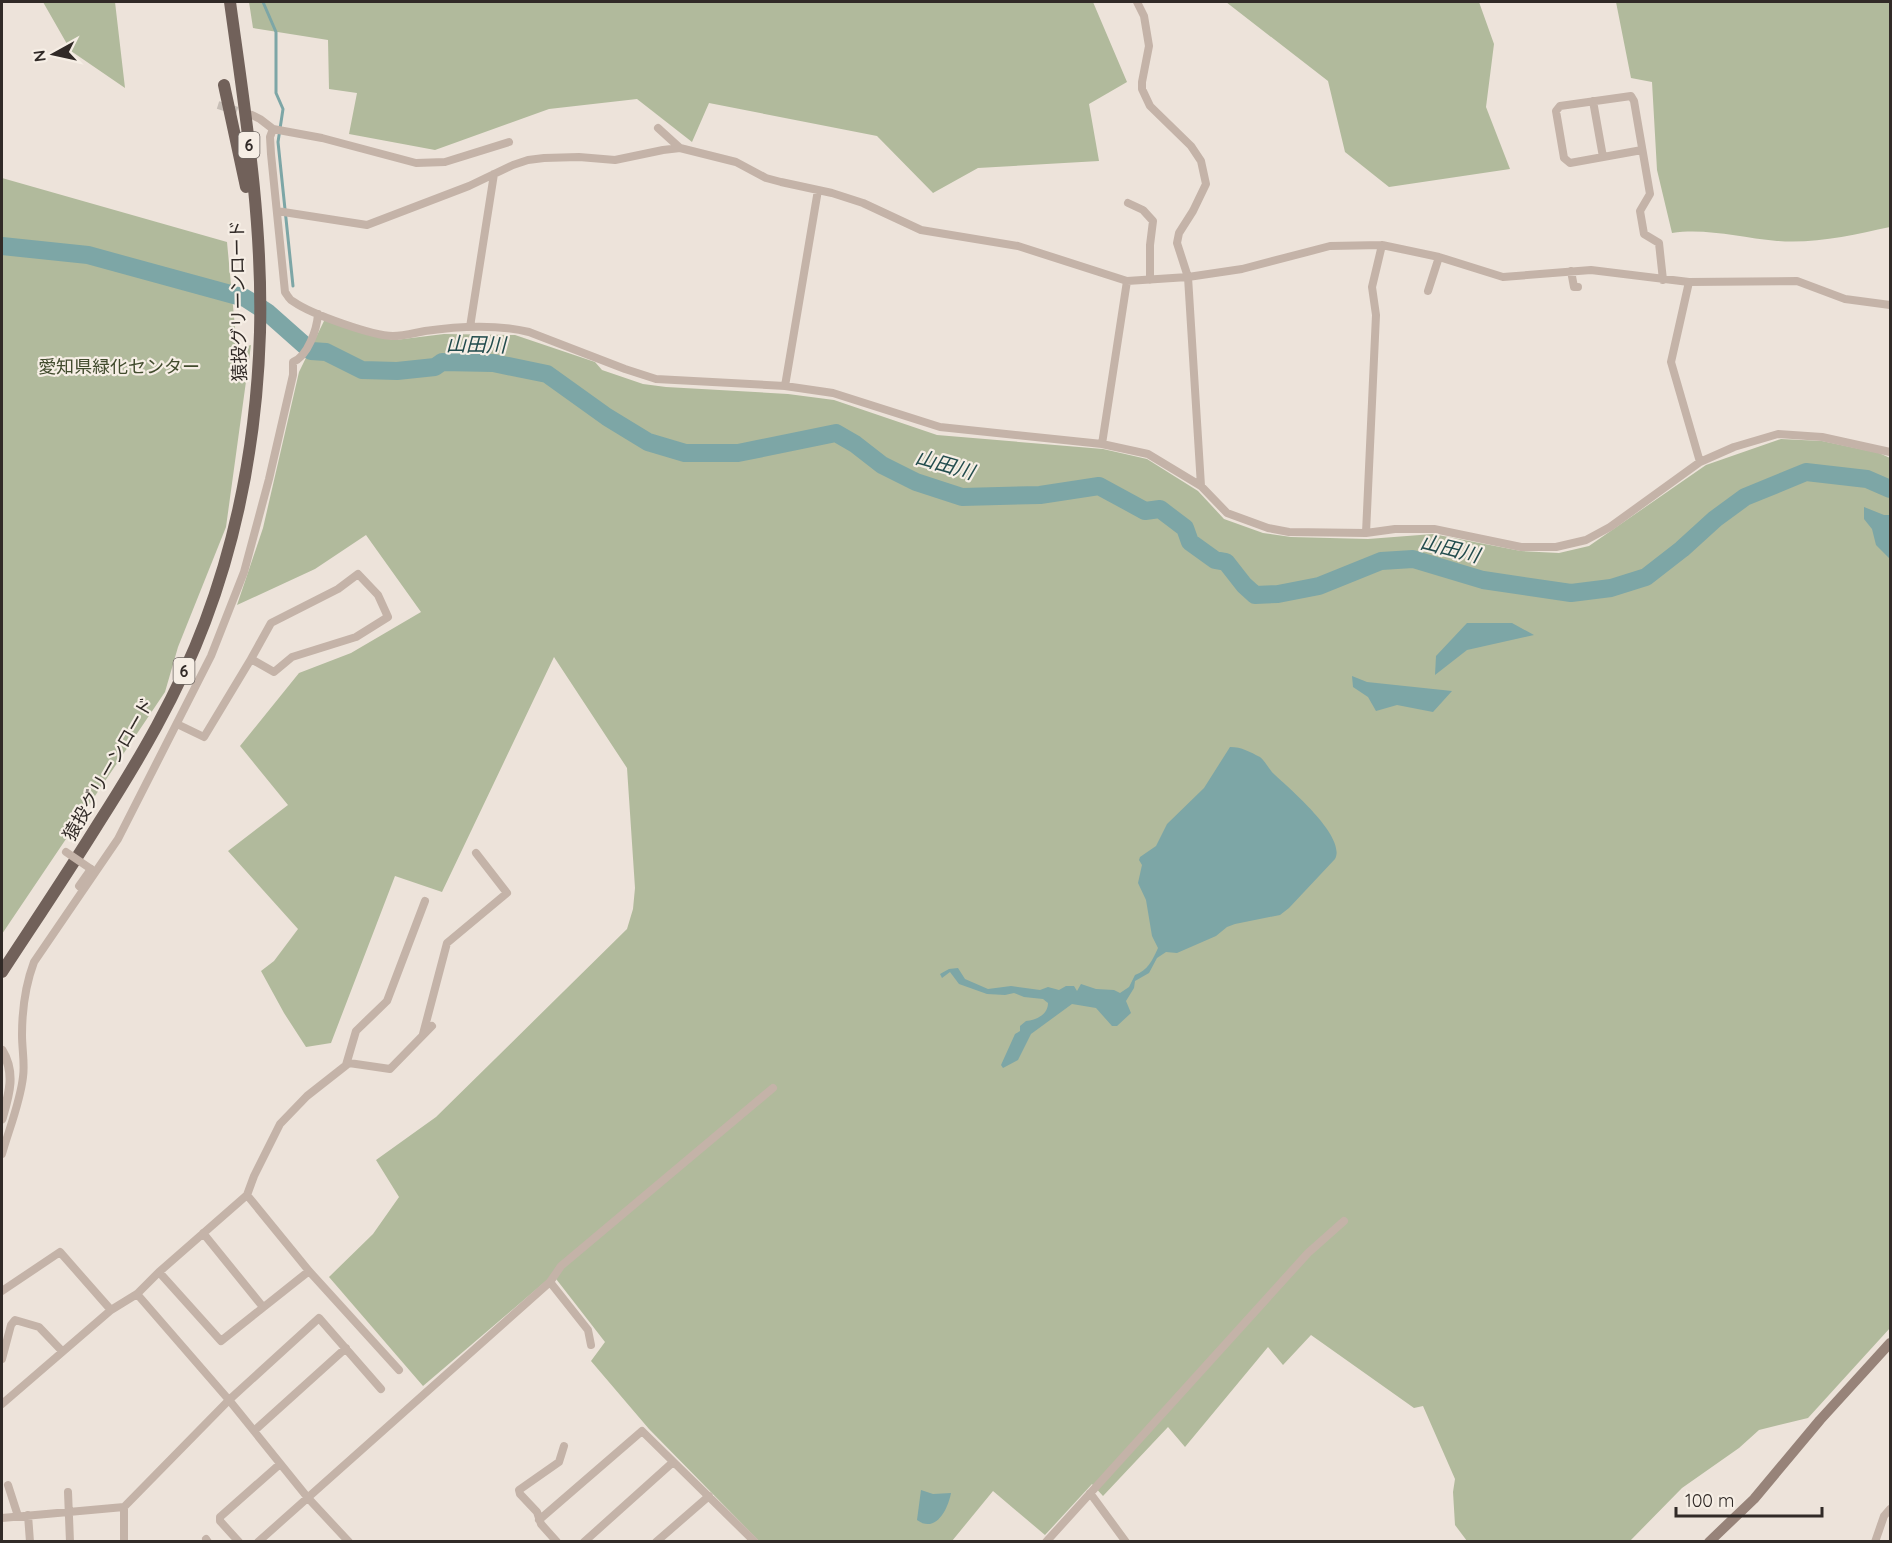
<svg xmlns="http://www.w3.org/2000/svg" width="1892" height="1543" font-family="Quicksand,'Noto Sans JP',sans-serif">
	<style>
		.green { fill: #b1ba9c }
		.water { fill: #7da6a6 }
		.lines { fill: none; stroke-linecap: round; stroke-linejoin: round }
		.stream { stroke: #7da6a6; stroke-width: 3 }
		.river { stroke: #7da6a6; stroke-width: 18 }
		.minor-tunnel { stroke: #c7beb6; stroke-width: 8; stroke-dasharray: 8 4; stroke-linecap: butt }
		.minor { stroke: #c4b3a8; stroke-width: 8 }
		.tertiary { stroke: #c4b3a8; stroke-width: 9 }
		.secondary { stroke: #978379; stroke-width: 10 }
		.primary { stroke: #71615a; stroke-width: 12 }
		.minor-bridge { stroke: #c4b3a8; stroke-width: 8 }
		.labels { text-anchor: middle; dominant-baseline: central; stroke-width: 4.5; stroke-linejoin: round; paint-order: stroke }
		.shield { fill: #f6eee5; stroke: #6c6560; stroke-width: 1.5 }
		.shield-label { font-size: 16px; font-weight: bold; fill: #312a27 }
		.street-label { font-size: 18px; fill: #312a27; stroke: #f6eee5 }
		.park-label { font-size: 18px; fill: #424c2e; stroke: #f6eee5 }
		.water-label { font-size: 20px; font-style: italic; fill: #224c4d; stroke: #f6eee5 }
	</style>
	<rect width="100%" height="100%" fill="#ede3da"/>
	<!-- green -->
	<path class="green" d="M43 2H115L125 88 71 51Z
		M249 2H1093L1127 82 1089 104 1099 161 978 168 933 193 877 136 709 103 692 142 637 99 549 109 435 150 349 134 357 93 329 89 328 40 253 28Z
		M1226 2H1479L1494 44 1486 107 1510 169 1389 187 1345 152 1328 81Z
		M1616 2H1890V227C1853 235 1815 244 1777 241 1741 238 1708 228 1672 233L1657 170 1652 82 1631 78Z
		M2 178 227 242 237 349 251 345 226 527 178 647 165 692 2 934Z
		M327 320 378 337 395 340 444 334 515 335 595 362 602 370 643 384 666 387 788 394 834 400 937 435 1103 449 1147 459 1198 491 1224 519 1263 533 1291 537 1368 539 1433 534 1521 551 1559 553 1589 546 1706 465 1781 439 1822 441 1879 453 1890 458V1328L1808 1418 1759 1430 1739 1448 1682 1488 1630 1541H1467L1455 1525 1453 1492 1455 1479 1423 1406 1414 1408 1311 1335 1283 1365 1268 1347 1185 1447 1168 1427 1103 1496 1092 1484 1045 1535 993 1491 952 1541H759L649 1429 591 1361 605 1342 553 1275 423 1386 329 1277 373 1234 399 1197 376 1160 436 1117 627 929 633 909 635 888 627 768 554 657 442 892 395 876 331 1043 306 1047 284 1013 261 971 274 961 298 929 228 851 288 805 240 746 299 673 351 653 421 612 366 535 315 569 237 605 263 528 299 372 324 321Z"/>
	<!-- water -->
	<path class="water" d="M1864 507 1884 515H1890V559L1876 545 1872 529 1864 519Z
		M1467 623H1512L1534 635 1467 650 1435 675 1436 656Z
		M1352 676 1367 682 1452 691 1433 712 1397 705 1376 711 1368 697 1353 687Z
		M1230 747C1242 747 1250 752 1260 757 1266 762 1269 770 1275 775 1290 789 1347 837 1335 859L1289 908 1280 915 1235 924 1227 927 1216 936 1177 953 1166 952 1157 958 1149 973 1135 981 1134 988 1126 1001 1131 1013 1117 1026H1112L1096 1008 1072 1004 1031 1034 1018 1060 1003 1068 1001 1065 1015 1034 1020 1031V1026L1026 1021C1036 1020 1048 1015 1048 1003L1043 999 1024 997 1014 993 1005 995 987 994 959 984 950 972 942 978 940 974 949 969 958 968 965 979 988 989 1011 986 1040 990 1048 987 1059 990 1066 986H1074L1077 991 1081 984 1096 989 1114 990 1120 993 1129 987 1135 975C1148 970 1152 961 1158 948L1152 936 1146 900 1138 883 1142 865 1139 860 1140 857 1156 846 1167 824 1204 788Z
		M921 1490 933 1494 951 1493C948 1509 936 1534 917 1520Z"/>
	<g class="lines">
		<!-- stream -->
		<path class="stream" d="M263 2 276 32V93L283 109 278 142 293 286"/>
		<!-- river -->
		<path class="river" d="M2 246 88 255 245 298 267 312 311 351 326 352 362 370 397 371 435 367 442 362 493 363 547 374 607 417 648 442 685 453H738L836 433 855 444 882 465 916 482 962 497 1040 495 1099 486 1145 511 1160 509 1185 528 1190 542 1215 560 1226 562 1244 585 1255 595 1278 594 1319 586 1381 561 1413 559 1483 580 1571 593 1611 588 1646 577 1682 549 1715 519 1745 497 1806 472 1867 479 1890 489"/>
		<!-- minor-tunnel -->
		<path class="minor-tunnel" d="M218 105 248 114"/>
		<!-- minor -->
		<path class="minor" d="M1137 2 1144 16 1149 46 1142 82V89L1150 106 1191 146 1201 161 1206 184 1193 211 1179 233 1177 243 1188 277 1201 486
			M1593 101 1603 157
			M252 115 260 119 273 129 322 138 416 163 445 162 509 142
			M658 128 680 148
			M273 129 270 137 271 154 285 292C288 296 289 300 294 302 311 314 373 336 393 336 403 336 414 333 425 331 459 326 496 324 529 332L625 369 656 379 785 386 833 393 940 427 1102 444 1148 454 1201 486 1227 513 1268 528 1289 532 1366 533 1395 529H1434L1521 547H1556L1586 540 1610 527 1700 462 1734 447 1778 434 1822 437 1890 452
			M1642 150 1570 163 1564 158 1556 111 1560 106 1631 96 1634 101 1650 194 1640 211 1644 234 1659 243 1663 280
			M1128 203 1143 210 1153 221 1150 245V280
			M277 211 367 225 469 186 513 165 528 160 544 158 579 157 615 160 663 150 680 148 736 162 766 178 781 182 832 193 863 203 921 230 1018 246 1127 281 1188 277 1242 269 1330 246 1382 245 1439 257 1503 277 1591 270 1689 282 1797 281 1845 299 1890 305
			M1571 271 1574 287H1578
			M1689 282 1671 362 1700 462
			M1428 291 1439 257
			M470 327 494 174
			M785 386 818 190
			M1102 444 1127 281
			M1366 533 1376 315 1372 287 1382 245
			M358 574 378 595 388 617 356 637 292 657 274 672 251 659 271 623 338 589Z
			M177 724 204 737 251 659
			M83 890 79 886 91 869
			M423 1034 447 943 507 893 476 853
			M346 1065 356 1031 387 1001 425 901
			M2 1154C9 1129 20 1103 23 1077 25 1064 22 1049 22 1035 22 1009 25 986 34 962L118 839 211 656 244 572 269 479 293 375V362C308 356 317 329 318 314
			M247 1195 309 1271 399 1370
			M203 1233 263 1307
			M159 1272 221 1341 309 1271
			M550 1282 588 1330 591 1345
			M2 1291 60 1252 111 1310
			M137 1294 229 1400 308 1498 349 1542
			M2 1359 11 1325 15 1320 39 1327 62 1351
			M2 1404 111 1310 137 1294 159 1272 247 1195 254 1176 280 1124 307 1096 349 1063 390 1069 432 1026
			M254 1431 346 1348
			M8 1485 18 1516
			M68 1492 70 1542
			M1090 1493 1126 1542
			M124 1507V1542
			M28 1515 30 1542
			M2 1518 124 1507 229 1400 319 1318 381 1389
			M539 1520 642 1431 755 1542
			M206 1539 208 1542
			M239 1542 220 1521V1517L280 1464
			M258 1542 550 1282 561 1266 773 1088
			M557 1542 541 1524 537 1512 520 1494 519 1490 559 1462 564 1446
			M584 1542 672 1463
			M656 1542 709 1496
			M1046 1542 1308 1253 1344 1221
			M1875 1542 1884 1516 1890 1509"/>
		<!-- tertiary -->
		<path class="tertiary" d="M2 1050C16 1073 9 1095 2 1119"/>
		<!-- secondary -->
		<path class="secondary" d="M1709 1542 1754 1499 1820 1420 1890 1343"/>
		<!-- primary -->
		<path class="primary" d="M224 85 246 187
			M2 972C34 923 67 874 98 824 139 760 178 694 205 622 240 529 257 432 260 332 263 222 245 111 230 2"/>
		<!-- minor-bridge -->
		<path class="minor-bridge" d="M66 852 91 869"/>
	</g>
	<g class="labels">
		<!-- shield labels -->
		<g class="shield">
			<rect x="238.5" y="132" width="21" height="26" rx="4.5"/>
			<rect x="173.5" y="658" width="21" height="26" rx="4.5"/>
		</g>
		<g class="shield-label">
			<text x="249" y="145">6</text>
			<text x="184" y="671">6</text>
		</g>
		<!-- street labels -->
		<g class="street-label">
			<text transform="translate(238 301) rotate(-91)">猿投グリーンロード</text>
			<text transform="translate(108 769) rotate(-60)">猿投グリーンロード</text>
		</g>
		<!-- park labels -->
		<g class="park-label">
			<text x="119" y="366">愛知県緑化センター</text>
		</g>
		<!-- water labels -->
		<g class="water-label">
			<text transform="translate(476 344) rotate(1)">山田川</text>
			<text transform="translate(945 464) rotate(16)">山田川</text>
			<text transform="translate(1450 548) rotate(14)">山田川</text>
		</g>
	</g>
	<!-- border -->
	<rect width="1892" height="1543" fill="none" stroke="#312a27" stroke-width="6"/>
	<!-- north arrow -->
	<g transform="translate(54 54) rotate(262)" stroke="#f6eee5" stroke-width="4.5" paint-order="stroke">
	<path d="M0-4.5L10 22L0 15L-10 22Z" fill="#312a27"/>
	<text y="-9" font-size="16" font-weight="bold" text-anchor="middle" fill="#312a27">N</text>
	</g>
	<!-- scale -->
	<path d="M1676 1507v9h146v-9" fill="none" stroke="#312a27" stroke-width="3"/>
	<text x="1685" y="1507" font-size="18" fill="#312a27" stroke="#f6eee5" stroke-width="4.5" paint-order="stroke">100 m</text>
</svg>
